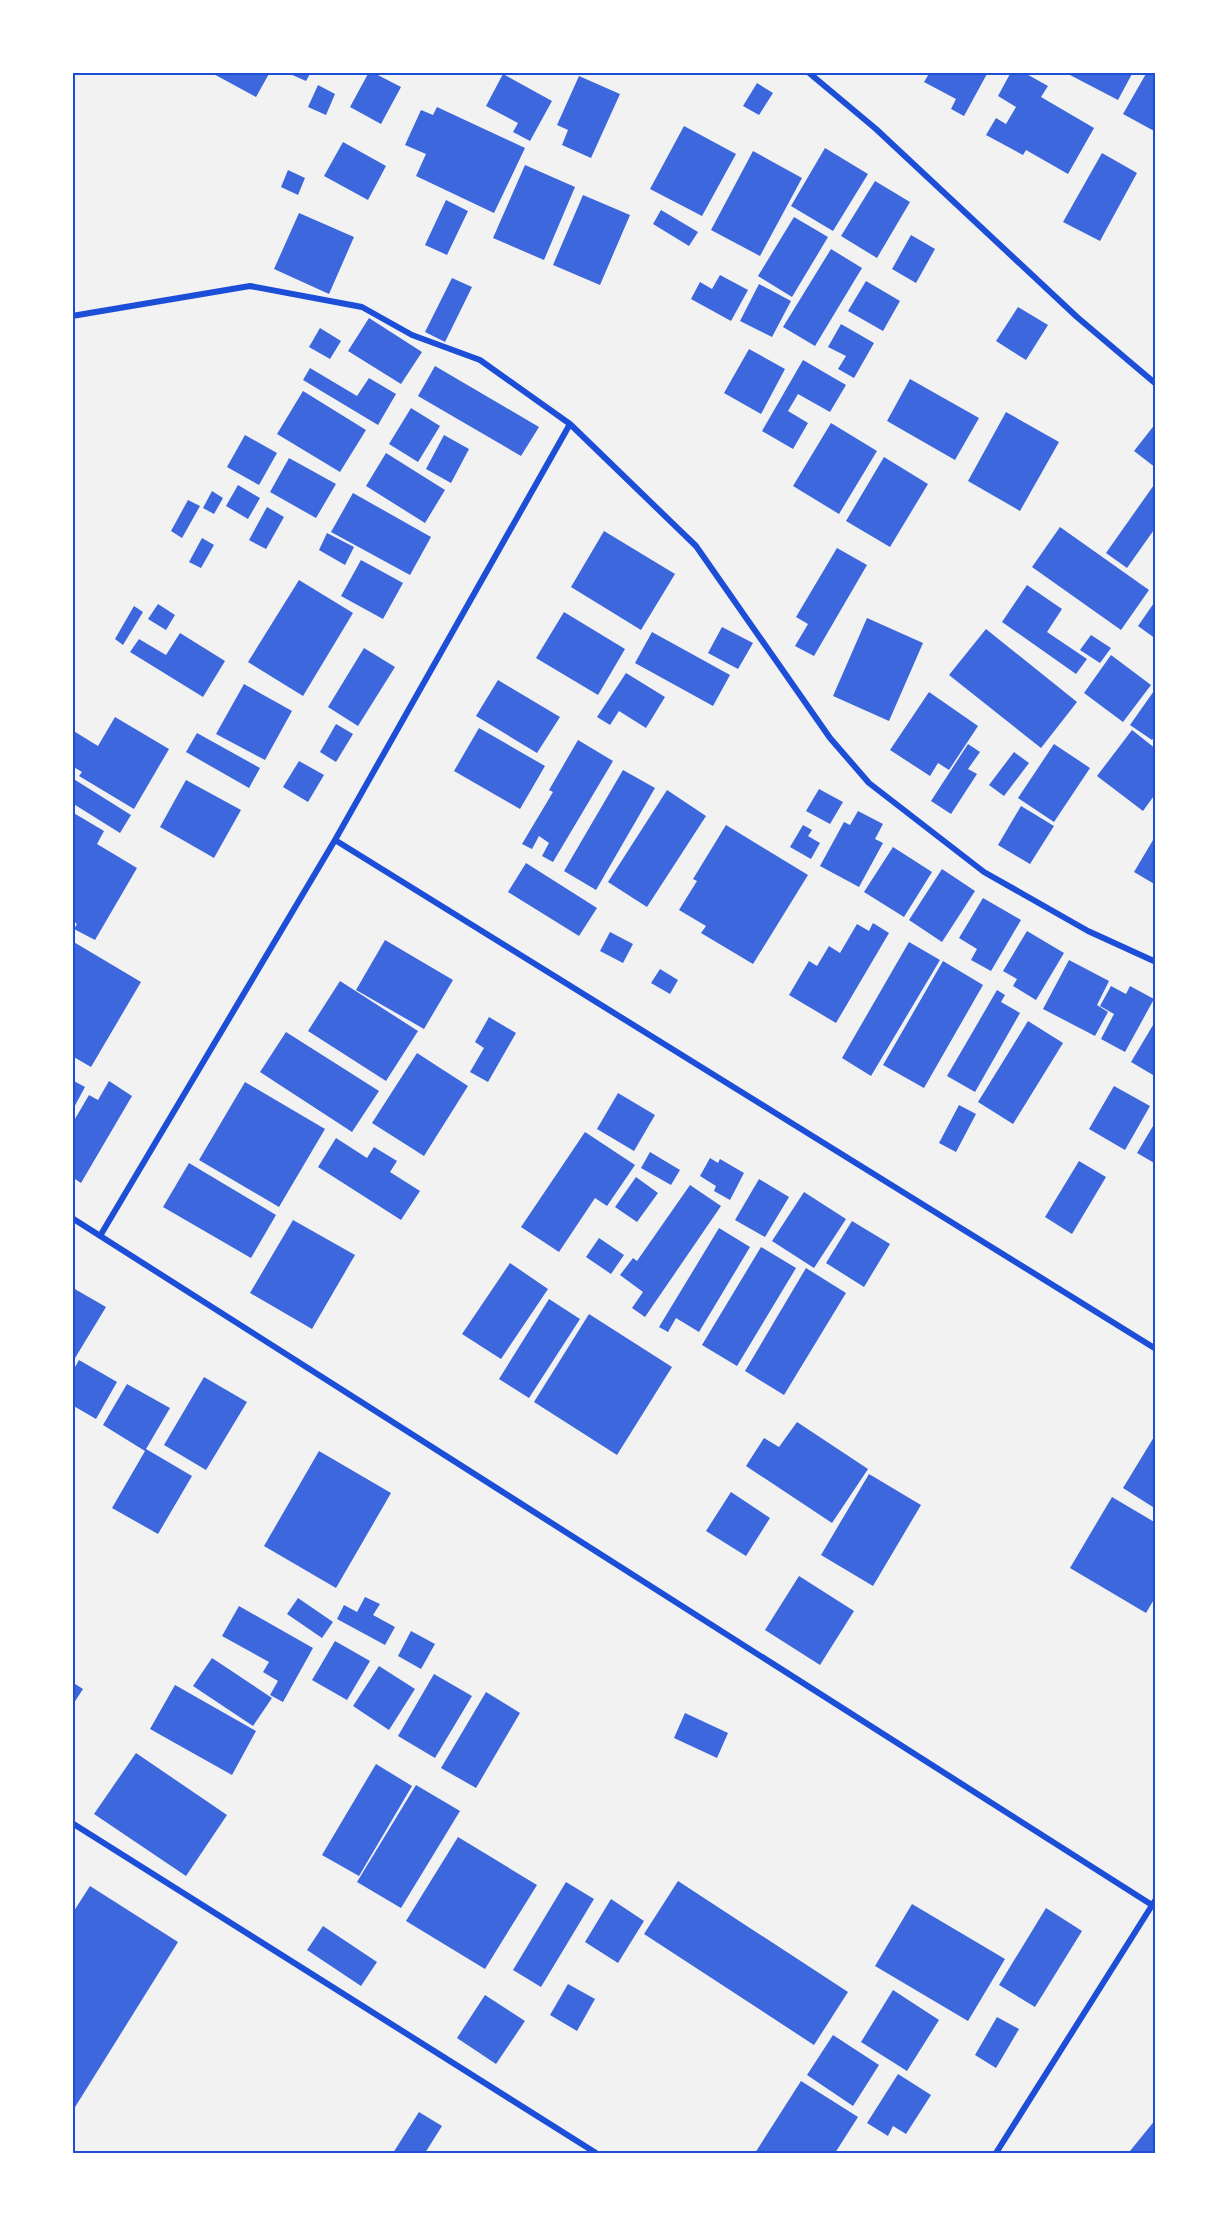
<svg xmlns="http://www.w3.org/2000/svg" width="1228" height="2225" font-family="'Space Grotesk',sans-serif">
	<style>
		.building { fill: #3d67dc }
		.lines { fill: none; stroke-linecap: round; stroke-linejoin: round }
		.minor { stroke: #1d4ed8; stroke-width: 6 }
		.neatline { fill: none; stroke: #1d4ed8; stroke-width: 2 }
	</style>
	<rect width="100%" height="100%" fill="#f2f2f2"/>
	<!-- building -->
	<path class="building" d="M210 72H270L256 97Z
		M291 72H311L306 81 290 74Z
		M369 72H372L401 87 381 124 350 107Z
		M930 72H988L964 116 951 109 956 99 924 82Z
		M1011 72H1023L1048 86 1041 97 1094 128 1068 174 1026 150 1023 155 986 135 996 118 1006 124 1016 107 998 96Z
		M1072 72H1133L1118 100 1070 75Z
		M1147 72H1156V132L1123 114Z
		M503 74 552 101 530 141 513 132 518 123 486 106Z
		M579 76 620 94 591 158 562 145 568 130 557 125Z
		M757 83 773 93 759 115 743 106Z
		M318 85 335 94 326 115 308 107Z
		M437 107 525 148 494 213 416 176 426 154 405 145 421 110 433 115Z
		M684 126 736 154 702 216 650 189Z
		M343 142 386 166 368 200 324 176Z
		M825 148 868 174 833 231 791 206Z
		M753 151 802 178 760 256 711 230Z
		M1102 153 1137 173 1100 241 1063 222Z
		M525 165 575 187 544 260 493 238Z
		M288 170 305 178 298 195 281 187Z
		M875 181 910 202 877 258 841 236Z
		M583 195 630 215 600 285 553 265Z
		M446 200 468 211 447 255 425 245Z
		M661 210 698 232 689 246 653 224Z
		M299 213 354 237 329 294 274 269Z
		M794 217 828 237 792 297 758 276Z
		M911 235 935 249 916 283 892 269Z
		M831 249 862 268 815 346 783 327Z
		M720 275 748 290 731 321 691 299 700 282 712 289Z
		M452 278 472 287 445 342 425 332Z
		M866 281 900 301 883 331 848 311Z
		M759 284 791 301 772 337 740 321Z
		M1018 307 1048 325 1026 360 996 341Z
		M369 318 422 352 401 384 348 351Z
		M841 324 874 343 854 378 838 369 846 356 828 347Z
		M320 328 341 341 330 359 309 347Z
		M749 349 785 369 761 414 724 393Z
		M803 360 846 385 830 412 798 394 788 411 808 423 793 449 762 431Z
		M435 366 539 427 521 456 418 396Z
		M310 368 357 396 369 378 396 394 378 425 303 380Z
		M910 379 979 418 955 460 887 421Z
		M303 391 366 430 340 472 277 434Z
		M411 408 440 426 418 462 389 444Z
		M1006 412 1059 442 1020 511 968 481Z
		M831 423 877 451 839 514 793 486Z
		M1156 423V468L1134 451Z
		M245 435 277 453 259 485 227 467Z
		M444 435 469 449 451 483 426 469Z
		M386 453 445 490 425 523 366 486Z
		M884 457 928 484 890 547 846 521Z
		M289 458 336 484 316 518 270 492Z
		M1156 482V527L1127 568 1106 553Z
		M238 485 260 498 248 519 226 506Z
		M212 491 223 498 214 514 203 508Z
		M353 493 431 537 410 575 331 532Z
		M188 500 200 506 182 538 171 531Z
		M267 507 284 517 266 549 249 540Z
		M1060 527 1149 590 1121 630 1032 567Z
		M604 531 675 574 641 630 571 587Z
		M327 533 354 547 345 565 319 550Z
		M202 538 214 545 201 568 189 562Z
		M837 548 867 565 814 656 795 646 808 624 796 617Z
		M361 560 403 583 383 619 341 596Z
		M299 580 353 613 303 696 248 662Z
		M1027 585 1062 609 1047 632 1087 659 1076 674 1002 622Z
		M1156 600V639L1138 626Z
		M158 604 175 615 166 630 148 619Z
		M134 606 143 612 123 645 115 639Z
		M564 612 625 649 598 695 536 658Z
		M867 618 923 643 889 721 833 696Z
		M722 627 753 643 738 669 708 653Z
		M986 629 1077 702 1041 748 949 675Z
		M652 632 730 675 713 706 635 663Z
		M180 633 225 661 203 697 130 652 139 639 166 655Z
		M1091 635 1111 648 1100 663 1080 650Z
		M364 648 395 667 358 726 328 707Z
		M1111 655 1151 685 1123 722 1084 693Z
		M626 673 665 697 646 728 619 711 610 725 597 717Z
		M498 680 560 717 537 753 476 716Z
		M244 684 292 711 265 760 216 734Z
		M1156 688V735L1152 740 1130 725Z
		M929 692 978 726 949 770 938 763 930 776 890 750Z
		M115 717 169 749 134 809 79 776 82 772 72 766V730L98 746Z
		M336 724 353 734 336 762 320 752Z
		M479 728 545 766 520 809 454 771Z
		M1132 730 1156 749V793L1143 811 1097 776Z
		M197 733 260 768 249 788 186 752Z
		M578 740 613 761 553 862 542 856 549 843 539 836 532 849 522 844 553 792 549 790Z
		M968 744 980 752 968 769 977 774 951 814 931 801Z
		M1054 744 1090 768 1054 822 1018 798Z
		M1014 752 1029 763 1004 796 989 785Z
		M299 761 324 775 308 802 283 787Z
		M623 770 655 788 596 890 564 871Z
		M72 778 131 815 120 833 72 803Z
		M186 780 241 810 214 858 160 827Z
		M819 789 843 802 830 824 806 811Z
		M667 790 706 816 647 907 608 882Z
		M1021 806 1054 826 1030 864 998 845Z
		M858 811 883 824 875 839 883 843 859 887 820 866 844 822 850 825Z
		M72 812 104 831 97 844 137 868 95 940 74 929 77 924 72 920Z
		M726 825 808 875 753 964 701 933 706 926 679 910 697 881 693 879Z
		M803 825 812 830 808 836 820 843 811 859 790 847Z
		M1156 835V885L1134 872Z
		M893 847 932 872 904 917 864 892Z
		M526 863 597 908 579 936 508 892Z
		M942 869 975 891 942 942 909 920Z
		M983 898 1021 920 991 971 971 960 977 949 959 938Z
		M873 923 889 933 836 1023 789 995 809 961 817 966 829 946 840 953 857 924 869 931Z
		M1027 931 1064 953 1036 1000 1013 986 1017 979 1003 971Z
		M610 932 633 944 623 963 600 951Z
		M385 940 453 980 424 1029 356 990Z
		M72 941 141 982 91 1067 72 1056Z
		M909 942 940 960 871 1076 842 1058Z
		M1069 960 1109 981 1097 1005 1108 1012 1095 1036 1043 1009Z
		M943 961 983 985 924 1088 883 1065Z
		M660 969 678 980 670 994 651 983Z
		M340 981 418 1031 386 1081 308 1031Z
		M1111 986 1126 994 1130 986 1154 999 1125 1052 1101 1039 1114 1014 1100 1006Z
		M997 990 1005 995 1001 1002 1020 1013 975 1092 947 1076Z
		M489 1017 516 1033 488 1082 470 1072 484 1048 475 1042Z
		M1156 1020V1069L1153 1075 1131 1062Z
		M1028 1021 1063 1043 1013 1124 978 1102Z
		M286 1032 379 1091 352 1132 260 1072Z
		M417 1053 468 1086 424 1156 372 1123Z
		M72 1080 85 1087 72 1111Z
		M109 1081 132 1096 81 1183 72 1177V1124L89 1095 98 1100Z
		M245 1082 325 1129 279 1207 199 1160Z
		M1114 1086 1150 1106 1125 1150 1089 1129Z
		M618 1093 655 1115 634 1151 597 1129Z
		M959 1105 976 1114 956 1152 939 1143Z
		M1156 1121V1164L1137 1153Z
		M585 1132 635 1165 607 1206 595 1198 559 1252 521 1227Z
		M336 1138 367 1158 374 1147 397 1161 390 1172 420 1191 401 1220 318 1167Z
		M650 1152 680 1170 671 1185 641 1168Z
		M710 1158 718 1163 720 1159 744 1173 730 1200 714 1191 716 1186 700 1176Z
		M1079 1161 1106 1177 1072 1234 1045 1217Z
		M189 1163 276 1215 251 1258 163 1207Z
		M636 1177 658 1193 637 1222 615 1207Z
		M759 1179 789 1197 765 1237 735 1220Z
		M690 1185 721 1206 645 1317 632 1308 643 1292 620 1275 633 1258 637 1261Z
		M804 1192 846 1219 814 1268 772 1241Z
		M293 1220 355 1255 312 1329 250 1293Z
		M852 1221 890 1244 864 1287 826 1263Z
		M719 1228 750 1247 699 1332 676 1318 668 1332 659 1327Z
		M599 1238 624 1255 611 1274 586 1257Z
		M761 1247 796 1268 737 1366 702 1345Z
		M510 1263 548 1289 501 1359 462 1334Z
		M806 1268 846 1293 784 1395 745 1371Z
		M73 1288 106 1307 72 1363V1289Z
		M549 1299 580 1319 529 1398 499 1379Z
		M589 1314 672 1367 617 1455 534 1402Z
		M79 1360 117 1382 96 1419 72 1405V1372Z
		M204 1377 247 1402 206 1470 164 1445Z
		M127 1384 170 1408 146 1449 192 1476 158 1534 112 1508 145 1451 103 1425Z
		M797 1422 868 1469 832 1523 746 1466 764 1438 779 1447Z
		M1154 1437 1156 1438V1509L1123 1488Z
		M319 1451 391 1493 336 1588 264 1546Z
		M869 1474 921 1505 873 1586 821 1555Z
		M731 1492 770 1518 746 1556 706 1531Z
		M1112 1497 1156 1523V1596L1146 1613 1070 1568Z
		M799 1576 854 1611 820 1665 765 1630Z
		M365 1597 380 1604 373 1615 395 1627 385 1645 337 1619 344 1605 357 1612Z
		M298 1598 333 1622 322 1638 287 1614Z
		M239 1606 313 1648 283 1702 270 1695 278 1681 263 1672 269 1662 222 1636Z
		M411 1631 435 1644 421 1669 398 1656Z
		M335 1641 370 1661 347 1700 312 1680Z
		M212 1658 272 1698 253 1726 193 1686Z
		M379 1666 415 1689 389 1730 353 1706Z
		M434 1674 472 1696 435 1758 398 1736Z
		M72 1682 83 1689 72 1706Z
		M175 1685 256 1731 232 1775 150 1729Z
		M486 1692 520 1713 476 1788 441 1768Z
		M685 1713 728 1733 717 1758 674 1738Z
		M136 1753 227 1815 186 1876 94 1814Z
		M376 1764 412 1786 359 1876 322 1855Z
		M416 1785 460 1811 401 1908 357 1882Z
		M458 1837 537 1885 485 1969 406 1921Z
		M678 1881 848 1992 814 2045 644 1934Z
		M566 1882 594 1899 541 1987 513 1970Z
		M90 1886 178 1942 72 2112V1914Z
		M611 1899 644 1921 618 1963 585 1942Z
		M912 1904 1005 1959 968 2021 875 1966Z
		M1046 1908 1082 1931 1035 2007 999 1985Z
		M323 1926 377 1962 361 1986 307 1950Z
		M568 1984 595 1999 577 2031 550 2015Z
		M893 1990 939 2020 907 2071 861 2042Z
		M485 1995 525 2021 496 2064 457 2038Z
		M997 2017 1019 2029 996 2068 975 2055Z
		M833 2035 879 2065 853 2106 807 2075Z
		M898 2074 931 2095 906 2134 893 2126 888 2136 867 2123Z
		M801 2081 858 2117 835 2153H755Z
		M419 2112 442 2126 425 2153H393Z
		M1156 2119V2153H1133L1130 2151Z"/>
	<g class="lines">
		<!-- minor -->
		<path class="minor" d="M808 72 876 129 1077 317 1156 384
			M72 316 250 286 362 307 412 335 480 360 570 424 696 546 830 738 869 783 984 872 1088 931 1156 962
			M335 840 1156 1349
			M72 1218 1152 1905
			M100 1236 335 840 570 424
			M72 1823 596 2153
			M996 2153 1156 1899"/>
	</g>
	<!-- border -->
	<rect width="1228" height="2225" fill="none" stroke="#ffffff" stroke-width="147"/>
	<rect x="74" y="74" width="1080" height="2078" class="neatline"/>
</svg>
